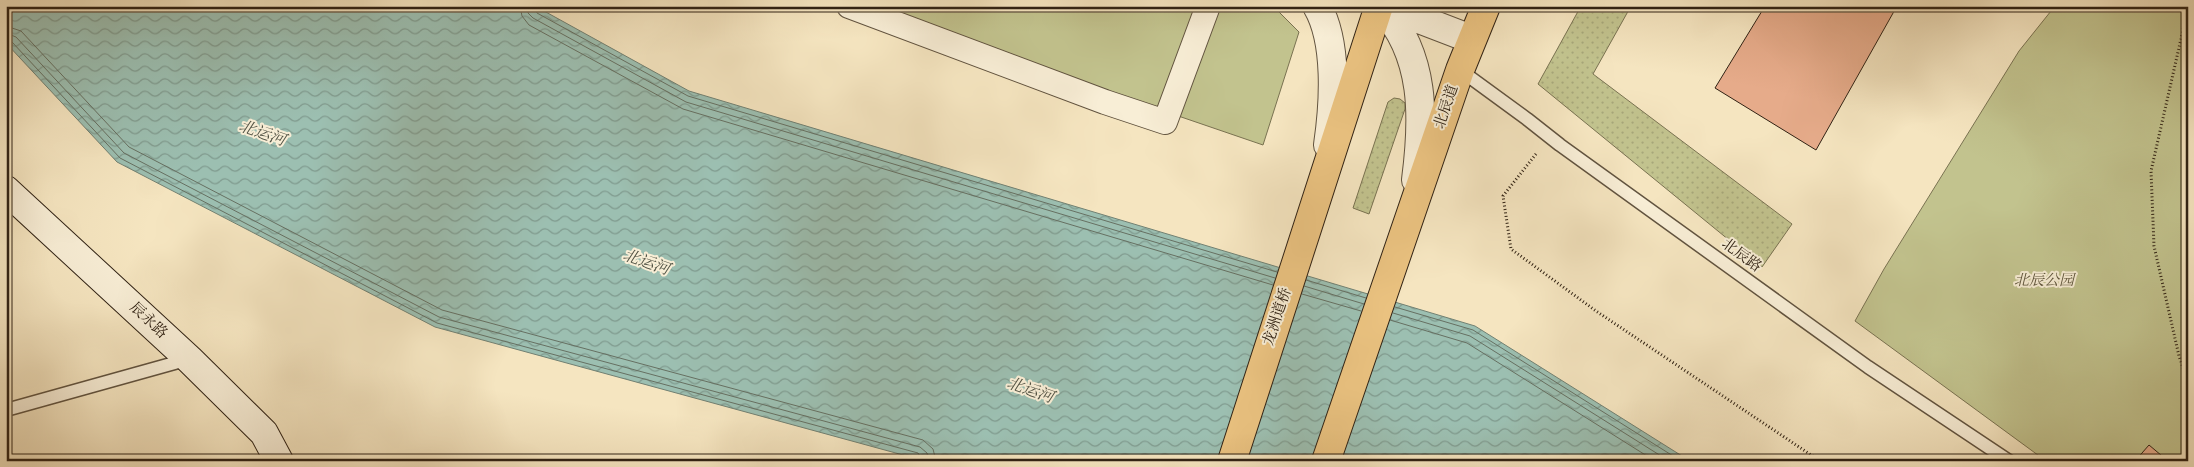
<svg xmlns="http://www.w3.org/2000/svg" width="2194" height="467" font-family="'Old Standard TT','Noto Serif SC',serif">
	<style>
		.grass { fill: url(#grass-dots); stroke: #797251 }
		.park { fill: #c2c38e; stroke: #797251 }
		.water { fill: url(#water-waves); stroke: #718072 }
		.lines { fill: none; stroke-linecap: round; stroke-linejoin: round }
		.shore { stroke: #667062; stroke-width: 1 }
		.building { fill: #e6ab8a; stroke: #302214 }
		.service-casing { stroke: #61533f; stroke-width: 15 }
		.minor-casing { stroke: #61533f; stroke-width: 26 }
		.tertiary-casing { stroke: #61533f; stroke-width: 30 }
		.secondary-casing { stroke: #302214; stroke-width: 30 }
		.primary-casing { stroke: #302214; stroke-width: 30 }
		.path { stroke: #302214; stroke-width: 3; stroke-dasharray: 1 2.5; stroke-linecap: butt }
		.service { stroke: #f8eed6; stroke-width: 12 }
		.minor { stroke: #f8eed6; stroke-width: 24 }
		.tertiary { stroke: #f8eed6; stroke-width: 28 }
		.secondary { stroke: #f8eed6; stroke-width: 28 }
		.primary { stroke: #eac280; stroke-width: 28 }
		.labels { text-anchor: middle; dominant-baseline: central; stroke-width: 4; stroke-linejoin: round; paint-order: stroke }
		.street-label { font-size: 15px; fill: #302214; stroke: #f8eed6 }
		.park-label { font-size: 15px; font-style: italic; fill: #5c5239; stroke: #f8eed6 }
		.water-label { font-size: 16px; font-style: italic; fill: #505143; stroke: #f8eed6 }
	</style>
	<defs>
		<pattern id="grass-dots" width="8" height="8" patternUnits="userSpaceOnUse" patternTransform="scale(1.25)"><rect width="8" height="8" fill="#c2c38e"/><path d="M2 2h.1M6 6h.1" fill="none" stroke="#a7a77a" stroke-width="1.8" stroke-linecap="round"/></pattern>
		<pattern id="water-waves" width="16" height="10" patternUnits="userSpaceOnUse" patternTransform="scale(1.25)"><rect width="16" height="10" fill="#9cbfb1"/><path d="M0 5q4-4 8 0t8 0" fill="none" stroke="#809b8f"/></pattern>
	</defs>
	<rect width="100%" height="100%" fill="#f5e5c0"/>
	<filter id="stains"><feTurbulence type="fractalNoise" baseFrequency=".004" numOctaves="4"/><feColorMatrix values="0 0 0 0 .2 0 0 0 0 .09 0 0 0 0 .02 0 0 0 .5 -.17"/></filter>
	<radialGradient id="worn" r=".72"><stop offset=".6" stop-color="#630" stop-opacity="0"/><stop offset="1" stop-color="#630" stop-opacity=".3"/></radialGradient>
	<!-- grass -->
	<path class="grass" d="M1581 6H1631L1593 74 1792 224 1762 267 1538 84Z
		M1394 98 1400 99 1405 103V109L1369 214 1353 208 1388 102Z"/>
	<!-- park -->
	<path class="park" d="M857 6H1273L1299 32 1263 145Z
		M2055 6H2188V461H2046L1855 321 1884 269 2019 51Z"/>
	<!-- water -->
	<path class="water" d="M6 6H535L689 91 1475 326 1690 461H925L435 327 117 162 6 43Z"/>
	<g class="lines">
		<!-- shore -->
		<path class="shore" d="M520 6 522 16 529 25 683 109 1273 285
			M527 6 528 13 533 18 686 102 1275 278
			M534 6 537 13 688 96 1277 272
			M6 26 21 31 129 147 442 310 923 440 933 449 936 461
			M6 33 16 37 124 153 439 317 920 447 927 453 929 461
			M6 40 12 42 120 158 437 323 918 453 923 461
			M1306 280 1366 298
			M1304 286 1364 304
			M1302 294 1361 311
			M1395 307 1473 330 1681 461
			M1393 313 1470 336 1669 461
			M1390 320 1467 343 1655 461"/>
	</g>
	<!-- building -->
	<path class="building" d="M1765 6H1897L1816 150 1715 88Z
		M2149 445 2168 461H2135Z"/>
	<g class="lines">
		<defs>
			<path id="service" d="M1460 70 1527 119 1560 145 1868 367 2009 461
				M6 410 189 359"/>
			<path id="minor" d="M849 6 1105 102 1165 122 1208 6"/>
			<path id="tertiary" d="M1317 6C1338 42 1334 104 1328 145
				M1381 6C1426 55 1424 118 1416 180
				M1385 6 1471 39"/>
			<path id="secondary" d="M6 190 189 359 264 433 279 461"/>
			<path id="primary" d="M1232 461 1379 6
				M1326 461 1460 70 1486 6"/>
		</defs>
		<!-- service casing -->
		<use href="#service" class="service-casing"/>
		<!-- minor casing -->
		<use href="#minor" class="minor-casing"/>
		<!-- tertiary casing -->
		<use href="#tertiary" class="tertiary-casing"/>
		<!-- secondary casing -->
		<use href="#secondary" class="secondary-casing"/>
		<!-- primary casing -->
		<use href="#primary" class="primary-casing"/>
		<!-- path -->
		<path class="path" d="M2188 8 2151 171 2154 246 2179 356 2188 382
			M1536 154 1503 196 1511 249 1596 311 1820 461"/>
		<!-- service -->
		<use href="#service" class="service"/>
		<!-- minor -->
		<use href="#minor" class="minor"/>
		<!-- tertiary -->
		<use href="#tertiary" class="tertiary"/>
		<!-- secondary -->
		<use href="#secondary" class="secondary"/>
		<!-- primary -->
		<use href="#primary" class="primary"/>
	</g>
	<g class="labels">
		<!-- street labels -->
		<g class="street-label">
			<text transform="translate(1447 107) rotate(-71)">北辰道</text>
			<text transform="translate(1741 256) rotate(36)">北辰路</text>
			<text transform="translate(1278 317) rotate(-72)">龙洲道桥</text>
			<text transform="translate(148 321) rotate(43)">辰永路</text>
		</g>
		<!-- park labels -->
		<g class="park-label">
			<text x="2044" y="281">北辰公园</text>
		</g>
		<!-- water labels -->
		<g class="water-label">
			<text transform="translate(262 134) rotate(19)">北运河</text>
			<text transform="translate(646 263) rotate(19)">北运河</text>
			<text transform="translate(1030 391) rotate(19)">北运河</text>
		</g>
	</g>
	<!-- margin -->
	<rect width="2194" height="467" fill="none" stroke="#f5e5c0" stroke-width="25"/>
	<rect x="8" y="8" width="2179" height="452" fill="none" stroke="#302214" stroke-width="2.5"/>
	<rect x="12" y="12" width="2169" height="442" fill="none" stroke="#302214"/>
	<rect width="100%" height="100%" filter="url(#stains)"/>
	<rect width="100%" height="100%" fill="url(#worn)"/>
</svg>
